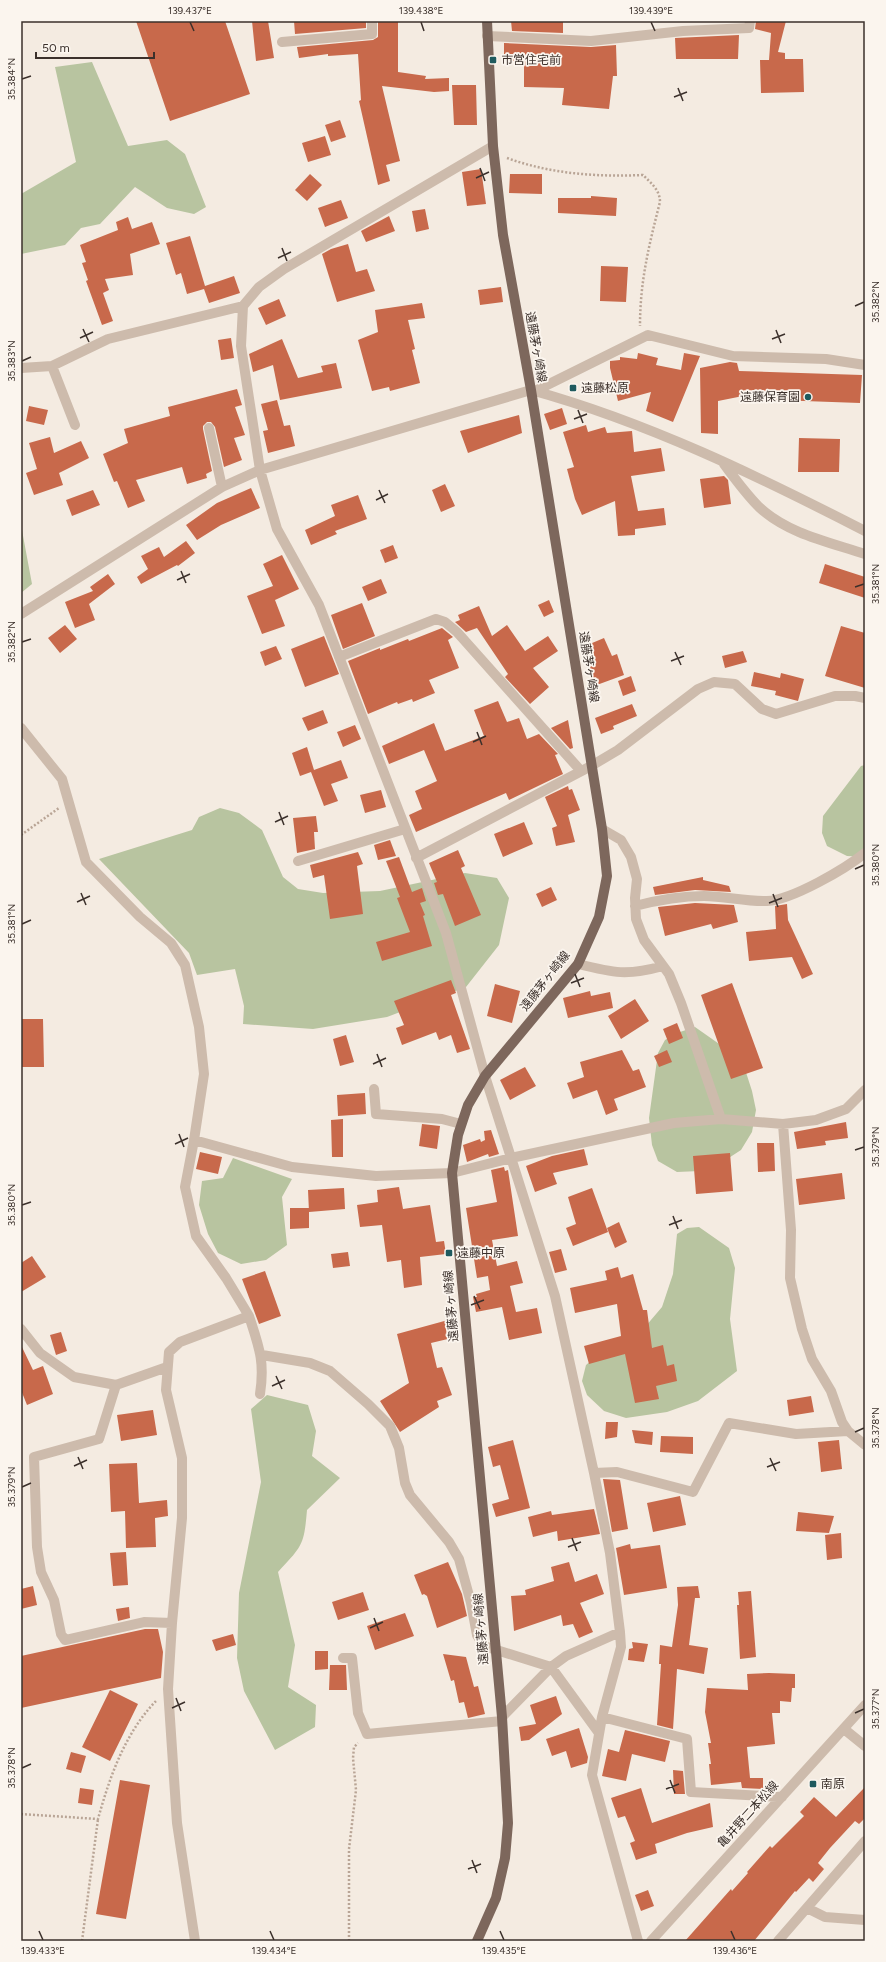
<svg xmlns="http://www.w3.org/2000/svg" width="886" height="1962" font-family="Figtree,'Noto Sans JP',sans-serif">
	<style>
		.green { fill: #b8c4a0 }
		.building { fill: #c8694b }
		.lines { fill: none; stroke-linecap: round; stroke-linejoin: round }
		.path { stroke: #b9a596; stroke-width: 2.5; stroke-dasharray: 2 2; stroke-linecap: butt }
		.minor { stroke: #cdbbac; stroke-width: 10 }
		.major { stroke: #7d675c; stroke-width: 10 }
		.ticks { fill: none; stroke: #3b302b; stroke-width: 1.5 }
		.poi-dot { fill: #1f5a5e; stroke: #fbf5ee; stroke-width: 1.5 }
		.labels { text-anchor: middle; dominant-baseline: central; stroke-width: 3.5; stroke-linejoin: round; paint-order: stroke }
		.poi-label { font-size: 12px; fill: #3b302b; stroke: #fbf5ee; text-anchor: start }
		.street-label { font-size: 12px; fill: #3b302b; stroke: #fbf5ee }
		.neatline { fill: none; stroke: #3b302b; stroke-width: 1.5 }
		.ticks-label { font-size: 10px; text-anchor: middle; fill: #3b302b }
	</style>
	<rect width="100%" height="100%" fill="#f4ebe1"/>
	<!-- green -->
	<path class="green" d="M92 62 128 146 167 140 185 154 206 207 194 214 167 208 135 187 100 224 81 228 65 245 21 254V194L76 162 55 67Z
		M21 525 32 584 21 593Z
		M865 765V857L847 856 827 846 822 833 823 816 861 766Z
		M220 808 239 813 262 830 283 877 298 889 323 893 380 891 465 873 497 878 509 898 499 945 466 987 387 1017 313 1029 243 1024 244 1006 235 969 197 975 189 953 99 859 192 830 199 817Z
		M695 1027 742 1060 752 1091 756 1110 752 1132 741 1150 721 1163 700 1171 677 1172 658 1161 652 1145 649 1118 658 1053 665 1040 677 1033Z
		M233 1158 292 1179 282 1197 287 1245 266 1260 241 1264 218 1253 208 1234 199 1205 202 1181 223 1178Z
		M699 1227 729 1248 735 1268 730 1319 737 1371 698 1401 667 1412 626 1418 604 1411 587 1395 582 1381 586 1365 609 1345 645 1327 662 1307 673 1274 677 1234 687 1228Z
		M267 1395 308 1405 316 1431 312 1456 340 1478 307 1510C304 1546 302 1546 278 1572L295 1645 288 1687 316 1705 315 1727 275 1750 244 1691 237 1658 239 1593 261 1482 251 1409Z"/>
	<!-- building -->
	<path class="building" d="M136 21H225L250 94 170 121Z
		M252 21H268L274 58 256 61Z
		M294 21H366V28L295 34Z
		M378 21H398V72L426 76 425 79 449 78V91L434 92 382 86 400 161 386 165 390 181 378 185 359 101 361 100 358 54 328 56V54L299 58 297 47 373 40 378 37Z
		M511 21H563V33L512 31Z
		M756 21H786L778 52 785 53V59H803L804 92 761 93 760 60H769L771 33 755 29Z
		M739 35 738 59H676L675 38Z
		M504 43 591 47 616 45 617 76H613L609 109 562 105 564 88 524 87V61H504Z
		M452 85H476L477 125H454Z
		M340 120 346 137 331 142 325 125Z
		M325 136 331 155 308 162 302 143Z
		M481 169 486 204 467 206 462 172Z
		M310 174 322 185 307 201 295 190Z
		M510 174H542V194L509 193Z
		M591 196 617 198 616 216 558 213V198H591Z
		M341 200 348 218 325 227 318 208Z
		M425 209 429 229 416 232 412 211Z
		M389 216 395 231 366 242 361 231Z
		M128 217 132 229 152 222 160 244 130 254 133 275 105 279 109 290 103 293 113 321 102 325 86 281 88 280 82 263 86 262 80 245 118 230 116 222Z
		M190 236 205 286 234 276 240 293 209 303 204 289 187 294 181 273 176 275 166 243Z
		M348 244 356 272 367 269 375 291 337 302 322 254 331 249Z
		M601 266 628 267 626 302 600 301Z
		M501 287 503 302 480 305 478 290Z
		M279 299 286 316 266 325 258 308Z
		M422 303 425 318 408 320 415 349 412 350 420 383 390 391 389 387 372 391 358 340 378 332 375 310Z
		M231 338 234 358 221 360 218 340Z
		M282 339 298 378 323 372 321 366 336 363 342 388 280 400 273 365 253 372 249 354Z
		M638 353 658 358 656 365 681 370 684 353 700 356 673 422 646 411 651 392 618 401 610 368V361L620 360V357L637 359Z
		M730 362 737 363 739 371 862 375 860 403 748 399V395L718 401V434L701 433 700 368Z
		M237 389 242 405 235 407 245 435 234 438 242 460 224 467 215 427 211 422H207L203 426V429L212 471 206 474 207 478 187 484 182 467 136 480 145 501 128 508 117 481 114 482 103 454 128 443 124 429 170 416 168 407Z
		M277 400 284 426 290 425 295 446 268 453 263 431 268 430 261 404Z
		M29 406 48 410 44 425 26 421Z
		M562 408 567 424 550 430 544 414Z
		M519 415 522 433 468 453 460 431Z
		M586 425 588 432 605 427 607 433 632 431 634 452 661 448 665 471 631 476 638 511 664 508 666 525 635 529V535L618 536 615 501 582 515 575 499 567 469 574 467 563 432Z
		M50 437 54 453 81 441 89 458 59 473 63 485 34 495 26 473 37 469 29 443Z
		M799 438 840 439 839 472H798Z
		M724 476 728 480 731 504 704 508 700 479Z
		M445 484 455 506 441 512 432 490Z
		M251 488 260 508 221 525 197 540 186 525 217 503Z
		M93 490 100 505 72 516 66 500Z
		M358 495 367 519 335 531 337 534 311 545 305 530 335 516 331 505Z
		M186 541 195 553 178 566 177 565 141 584 137 577 148 569 141 556 159 547 164 557Z
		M393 545 398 558 385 563 380 550Z
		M282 555 299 589 275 600 285 626 262 634 247 596 273 586 263 564Z
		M825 564 865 577V598L819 583Z
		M108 574 115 584 89 604 95 620 75 628 65 602 93 591 90 587Z
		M381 579 387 593 368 601 362 587Z
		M549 600 554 612 544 617 538 605Z
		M362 603 375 636 343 649 331 615Z
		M479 606 492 636 507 625 525 651 548 636 558 651 533 668 549 687 530 704 505 677 508 674 477 628 466 632 455 622 460 620 458 615Z
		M65 625 77 639 60 653 48 638Z
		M841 626 865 633V688L825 676Z
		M442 628 453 637 448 640 459 668 429 680 435 693 413 702 412 699 398 704 397 702 368 714 348 661 380 648V650L408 639 409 641Z
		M324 636 339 674 305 687 291 649Z
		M604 638 612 656 617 654 624 675 594 686 586 665 593 662 585 646Z
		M276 646 282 659 265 666 260 652Z
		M743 651 747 662 725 668 722 656Z
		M754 672 780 678 781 673 804 679 798 701 775 695 776 691 751 686Z
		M631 676 636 691 623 696 618 681Z
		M498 701 507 722 519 718 527 739 539 734 558 754 555 755 563 774 509 800 506 793 416 832 409 815 422 809 415 791 437 781 424 750 389 764 382 746 434 723 445 751 484 736 474 710Z
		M632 704 637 716 613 726 614 729 601 734 595 718Z
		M323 710 328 723 308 731 302 718Z
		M568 720 573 748 570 749 551 728Z
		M355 725 361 739 343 747 337 732Z
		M307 747 314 770 341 760 348 778 331 784 338 801 324 806 311 772 300 776 292 753Z
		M568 786 569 790 572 789 580 810 568 815 575 842 556 846 552 828 557 826 545 797Z
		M381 790 386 807 365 813 360 795Z
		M316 816 318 832H314L315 849 297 853 293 818Z
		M524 822 533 844 503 857 494 834Z
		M390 840 396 856 378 860 374 845Z
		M458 850 465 866 461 868 481 915 455 926 443 894 438 895 434 883 437 882 429 863Z
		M358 852 363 864 357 866 363 914 330 919 324 875 313 878 310 865Z
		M399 857 412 892 422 888 426 901 420 903 425 915 423 916 432 946 382 961 376 942 410 932 397 898 400 897 386 861Z
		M703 877V880L729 886 731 892 695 890 655 895 653 887Z
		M551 887 557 900 542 907 536 894Z
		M695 903 734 905 738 922 713 929 711 924 665 936 658 907Z
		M787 904 788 920 813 974 802 979 792 957 749 961 746 932 776 929 775 906Z
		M451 980 456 993 451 995 470 1049 457 1053 451 1035 439 1040 436 1032 402 1045 396 1028 404 1025 394 1001Z
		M732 983 763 1068 731 1079 701 995Z
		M495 984 520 991 512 1023 487 1016Z
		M590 991 591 996 610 992 613 1008 568 1018 563 998Z
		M635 999 649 1021 621 1039 608 1016Z
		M21 1019H43L44 1067H21Z
		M677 1023 683 1038 669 1044 663 1029Z
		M346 1035 354 1062 340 1066 333 1039Z
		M622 1050 633 1071 639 1069 646 1087 614 1099 618 1110 606 1115 597 1090 573 1099 567 1083 584 1077 580 1062Z
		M667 1050 672 1062 659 1067 654 1056Z
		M525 1067 536 1086 510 1100 500 1080Z
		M365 1093 366 1114 338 1116 337 1095Z
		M343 1119V1157H332L331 1120Z
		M846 1122 848 1138 825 1141 826 1145 797 1149 794 1132Z
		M422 1124 440 1126 437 1149 419 1146Z
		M491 1130 499 1154 489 1157 488 1154 467 1162 463 1145 480 1139 481 1142 485 1140 484 1131Z
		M757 1143H774L775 1171 758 1172Z
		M584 1149 588 1165 553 1173 557 1184 535 1192 526 1166 552 1156Z
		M200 1152 222 1157 218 1174 196 1169Z
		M730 1153 733 1191 696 1194 693 1156Z
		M504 1167 505 1171 508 1170 518 1236 492 1240 497 1266 517 1261 523 1283 510 1286 516 1312 537 1308 542 1333 509 1340 502 1307 476 1312 473 1297H477L476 1294 490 1290 488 1276 477 1278 466 1208 497 1202 491 1170Z
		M842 1173 845 1199 799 1205 796 1179Z
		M399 1187 403 1209 430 1205 436 1242 444 1241 446 1254 420 1257 422 1285 404 1288 401 1260 387 1262 382 1225 360 1227 357 1205 378 1202 377 1190Z
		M344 1188 345 1209 309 1212 308 1190Z
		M592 1188 608 1232 573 1246 566 1228 576 1224 568 1197Z
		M290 1208H309V1228L290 1229Z
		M619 1222 627 1242 615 1248 607 1228Z
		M561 1249 567 1270 555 1273 549 1252Z
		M348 1252 350 1266 333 1268 331 1254Z
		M32 1256 46 1277 21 1292V1263Z
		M618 1267 621 1278 633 1274 643 1310H647L652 1348 663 1345 667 1366 674 1364 677 1381 656 1386 659 1399 635 1403 625 1354 589 1364 584 1346 621 1336 617 1304 575 1313 570 1288 607 1280 605 1271Z
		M265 1271 281 1316 259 1324 242 1279Z
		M448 1320 452 1338 431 1343 437 1368 442 1367 452 1395 437 1401 439 1407 400 1432 380 1401 409 1383 397 1334Z
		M61 1332 67 1351 56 1355 50 1335Z
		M21 1345 33 1370 43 1366 53 1394 27 1405 21 1390Z
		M811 1396 814 1412 789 1416 787 1400Z
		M153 1410 157 1435 121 1441 117 1415Z
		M606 1422H618L617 1437 605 1439Z
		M632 1430 653 1432 652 1445 635 1443Z
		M661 1436 693 1437V1454L660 1452Z
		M513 1440 530 1508 496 1517 492 1504 509 1499 500 1465 493 1467 488 1447Z
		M839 1440 842 1469 821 1472 818 1442Z
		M137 1463 139 1503 167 1500 168 1516 155 1518 156 1547 126 1548 125 1511 111 1512 109 1464Z
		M603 1479 620 1480 628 1529 612 1532Z
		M680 1496 686 1525 653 1532 647 1503Z
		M594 1509 600 1534 558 1541 557 1531 533 1537 528 1517 551 1511 552 1515Z
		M798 1512 834 1516 829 1533 796 1531Z
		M841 1533 842 1558 827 1560 825 1535Z
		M630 1544 631 1549 660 1545 667 1588 624 1595 616 1548Z
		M126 1552 128 1585 113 1586 110 1553Z
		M448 1562 462 1594 467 1616 437 1628 427 1596 424 1594 422 1595 414 1575Z
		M569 1562 575 1582 597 1574 604 1594 580 1603 593 1632 579 1638 573 1624 563 1626 561 1615 514 1631 511 1596 526 1595 525 1590 554 1581 551 1567Z
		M33 1586 37 1605 21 1609V1589Z
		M698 1586 700 1598H695L689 1645 708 1648 704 1674 677 1669 673 1729 657 1725 661 1664H659L660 1645 672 1647 678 1605 677 1587Z
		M751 1591 756 1657 740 1659 737 1605H739L738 1592Z
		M363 1592 369 1610 338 1620 332 1602Z
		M129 1607 130 1618 118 1621 116 1609Z
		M405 1613 414 1636 375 1650 367 1626Z
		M145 1629H158L163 1652 161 1678 21 1708V1656Z
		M233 1634 236 1645 216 1651 212 1640Z
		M632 1642 648 1644 644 1662 628 1660 629 1649 633 1648Z
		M315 1651H328V1669L315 1670Z
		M443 1654 466 1657 474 1687 478 1686 485 1714 468 1718 464 1702 459 1703 454 1680 451 1681Z
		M330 1665H346L347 1690H329Z
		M769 1673 795 1674V1688H792L791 1702 780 1701V1713H772L775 1744 747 1747 750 1778H763V1789L742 1788 741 1782 711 1785 709 1764H711L708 1743H711L705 1712 707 1688 748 1690 747 1674Z
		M110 1690 138 1704 110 1761 82 1747Z
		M556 1696 562 1714 529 1740 521 1741 519 1727 536 1724 530 1705Z
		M579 1728 588 1757 587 1763 571 1768 566 1751 552 1756 546 1739Z
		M625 1730 670 1741 665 1762 632 1754 626 1781 602 1776 608 1749 619 1752Z
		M71 1752 86 1756 81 1773 66 1769Z
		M673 1770 683 1771 685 1794H674Z
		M120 1780 150 1785 126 1919 96 1914Z
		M865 1787V1818L859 1824 855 1821 830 1848 818 1863 824 1869 813 1882 809 1878 796 1892 795 1891 754 1941H685L731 1889 732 1891 748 1873 747 1872 770 1846 772 1848 804 1816 800 1812 814 1797 836 1817Z
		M80 1788 94 1790 92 1805 78 1803Z
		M641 1788 652 1823 710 1803 713 1827 687 1833 655 1844 657 1853 636 1860 630 1843 635 1841 625 1816 618 1818 611 1798Z
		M648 1890 654 1906 641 1911 635 1895Z"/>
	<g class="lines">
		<!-- path -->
		<path class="path" d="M507 158C551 174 597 177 643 175 651 183 660 190 660 202 649 245 640 281 640 326
			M21 835 59 808
			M21 1814 98 1819C110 1776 125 1733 156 1701
			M82 1941 98 1819
			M349 1941V1849L356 1790 353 1758 354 1747 358 1743"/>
		<!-- minor -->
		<path class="minor" d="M487 36 591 41 683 31 749 28 750 21
			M282 42 372 34V21
			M243 306 241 346 260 470 277 529 319 605 446 933 485 1076 555 1296 594 1473 610 1553 620 1632 621 1647 602 1717 592 1775 638 1941
			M52 366 75 425
			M21 368 52 366 108 339 243 306 259 287 284 269 493 146
			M535 391 648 335 733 356 826 359 865 365
			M209 428 222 487
			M724 464C735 479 746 494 759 507 788 534 829 542 865 554
			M21 614 222 487 260 470 531 390C647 422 758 476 865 531
			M339 657 436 619 445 622 457 632 581 771
			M21 728 62 779 86 862 140 917 171 943 185 965 199 1027 204 1074 194 1140 292 1167 376 1176 452 1173 511 1158 674 1123 721 1119 783 1124 816 1120 846 1109 865 1090
			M602 829 621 840 631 857 637 879 635 898 636 919 644 940 669 974 681 1003 721 1119
			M416 858 591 766 618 750 698 689 714 682 735 684 762 709 776 714 835 696H855L865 698
			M298 861 405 829
			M635 906C658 900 680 896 704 896 725 896 746 902 767 901 792 900 845 869 865 853
			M578 964C614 973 627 976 663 966
			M374 1089 376 1114 442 1119 461 1124
			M783 1124 791 1230 790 1278 802 1329 812 1359 831 1391 842 1422 848 1431 865 1445
			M194 1140 185 1187 196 1236 226 1278 249 1316 180 1342 169 1352 166 1390 182 1458V1518L172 1623 168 1689 177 1823 195 1941
			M249 1316C259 1347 265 1361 260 1394
			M21 1329 40 1353 74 1377 116 1385 167 1367
			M262 1355 310 1363 330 1371 368 1404 390 1426 399 1448 405 1483 410 1495 449 1542 459 1559 471 1603 477 1635 484 1646 551 1667 599 1733
			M116 1385 99 1439 34 1457 37 1547 41 1572 54 1600 61 1634 65 1640 144 1622 172 1623
			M594 1473 617 1472 693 1492 729 1423 796 1434 848 1431
			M343 1658H352L358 1713 367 1734 502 1721
			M502 1717 551 1667 566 1656 620 1632
			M602 1717 687 1739 691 1792 782 1797
			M844 1729 865 1746
			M807 1908 825 1917 865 1920
			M651 1941 865 1705
			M778 1941 865 1841"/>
		<!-- major -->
		<path class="major" d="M477 1941 496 1898 505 1858 508 1823 502 1717 452 1173 458 1135 468 1105 485 1076 578 964 599 917 607 876 602 829 531 390 503 235 493 146 487 21"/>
	</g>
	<!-- ticks -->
	<path class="ticks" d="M190 22 194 31M421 22 424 31M651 22 655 31M22 79 31 76M678 88 683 101M674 97 687 92M480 168 485 181M476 178 489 172M282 248 287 261M278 258 291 252M855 306 864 302M83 329 89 342M776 330 781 343M80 338 93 332M772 339 785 334M22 361 31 357M578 410 583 423M574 419 587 414M379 490 385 503M376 500 388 494M181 571 186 583M177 580 190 574M855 587 864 584M22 642 31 639M675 652 681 665M671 661 684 656M477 732 482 745M473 742 486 736M279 812 284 825M275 822 288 816M855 869 864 865M81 893 86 905M773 894 778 907M77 902 90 896M769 903 782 898M22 924 31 920M575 974 580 987M571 983 584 978M377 1054 382 1067M373 1064 386 1058M179 1134 184 1147M175 1144 188 1138M855 1150 864 1147M22 1205 31 1202M673 1216 678 1229M669 1225 682 1220M474 1296 480 1309M471 1305 484 1300M276 1376 282 1389M272 1386 285 1380M855 1432 864 1428M78 1457 83 1469M770 1458 776 1471M74 1466 87 1460M767 1467 780 1462M22 1487 31 1483M572 1538 577 1551M568 1547 581 1542M374 1618 379 1631M370 1628 383 1622M176 1698 181 1711M172 1708 185 1702M855 1713 864 1709M22 1768 31 1764M670 1780 675 1793M666 1789 679 1784M472 1860 477 1873M468 1869 481 1864M39 1931 43 1940M270 1931 274 1940M500 1931 504 1940M731 1931 735 1940"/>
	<!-- markers -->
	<g class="poi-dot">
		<rect x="489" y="56" width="8" height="8" rx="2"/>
		<rect x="569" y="384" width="8" height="8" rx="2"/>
		<circle cx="808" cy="397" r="4"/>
		<rect x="445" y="1249" width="8" height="8" rx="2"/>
		<rect x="809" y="1780" width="8" height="8" rx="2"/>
	</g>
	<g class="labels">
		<!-- poi labels -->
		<g class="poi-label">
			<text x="501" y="60">市営住宅前</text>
			<text x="581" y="388">遠藤松原</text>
			<text x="800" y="397" text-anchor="end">遠藤保育園</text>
			<text x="457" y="1253">遠藤中原</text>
			<text x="821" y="1784">南原</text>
		</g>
		<!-- street labels -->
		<g class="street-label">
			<text transform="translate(536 347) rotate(80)">遠藤茅ヶ崎線</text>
			<text transform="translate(589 667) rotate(81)">遠藤茅ヶ崎線</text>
			<text transform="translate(545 981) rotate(-52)">遠藤茅ヶ崎線</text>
			<text transform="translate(451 1306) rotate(-95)">遠藤茅ヶ崎線</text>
			<text transform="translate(481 1629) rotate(-95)">遠藤茅ヶ崎線</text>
			<text transform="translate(748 1814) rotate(-48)">亀井野二本松線</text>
		</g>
	</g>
	<!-- border -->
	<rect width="886" height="1962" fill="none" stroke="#fbf5ee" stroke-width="44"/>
	<!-- scale -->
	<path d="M36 52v6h118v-6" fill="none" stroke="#3b302b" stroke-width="2"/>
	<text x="42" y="52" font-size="12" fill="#3b302b" stroke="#fbf5ee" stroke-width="3" paint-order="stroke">50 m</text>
	<rect x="22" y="22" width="842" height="1918" class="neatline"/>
	<g class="ticks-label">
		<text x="190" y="14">139.437°E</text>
		<text x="421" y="14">139.438°E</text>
		<text x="651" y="14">139.439°E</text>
		<text transform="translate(11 79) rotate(-90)" y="4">35.384°N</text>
		<text transform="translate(875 302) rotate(-90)" y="4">35.382°N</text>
		<text transform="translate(11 361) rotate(-90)" y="4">35.383°N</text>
		<text transform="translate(875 584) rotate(-90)" y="4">35.381°N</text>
		<text transform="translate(11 642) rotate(-90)" y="4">35.382°N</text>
		<text transform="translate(875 865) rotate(-90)" y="4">35.380°N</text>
		<text transform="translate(11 924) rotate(-90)" y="4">35.381°N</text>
		<text transform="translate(875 1147) rotate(-90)" y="4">35.379°N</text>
		<text transform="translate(11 1205) rotate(-90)" y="4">35.380°N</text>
		<text transform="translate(875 1428) rotate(-90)" y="4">35.378°N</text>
		<text transform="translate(11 1487) rotate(-90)" y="4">35.379°N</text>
		<text transform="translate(875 1709) rotate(-90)" y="4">35.377°N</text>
		<text transform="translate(11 1768) rotate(-90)" y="4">35.378°N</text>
		<text x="43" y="1954">139.433°E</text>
		<text x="274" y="1954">139.434°E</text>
		<text x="504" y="1954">139.435°E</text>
		<text x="735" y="1954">139.436°E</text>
	</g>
</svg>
